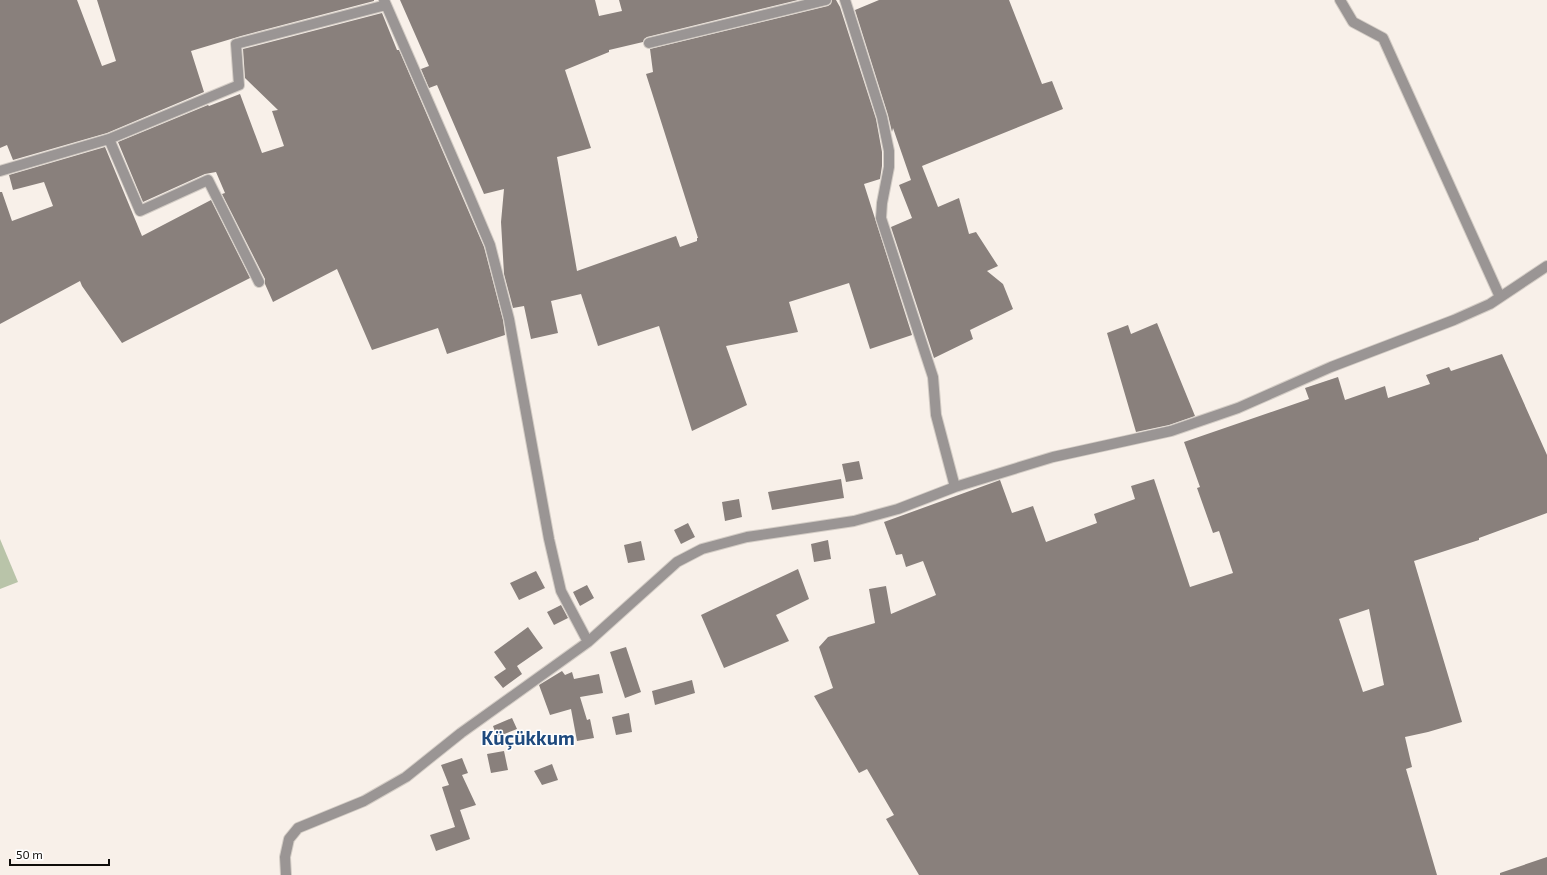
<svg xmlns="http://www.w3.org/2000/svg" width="1547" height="875" font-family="'Exo 2',sans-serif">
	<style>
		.green { fill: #b9c4a9 }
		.building { fill: #89807c; fill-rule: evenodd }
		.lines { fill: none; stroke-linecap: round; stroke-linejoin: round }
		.minor-casing { stroke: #d3ccc5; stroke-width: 12 }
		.minor { stroke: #9a9594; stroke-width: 10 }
		.labels { text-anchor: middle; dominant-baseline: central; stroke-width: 3; stroke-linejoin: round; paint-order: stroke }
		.district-label { font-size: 19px; font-weight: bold; fill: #1f4a7e; stroke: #fff }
	</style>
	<rect width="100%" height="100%" fill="#f8f0e9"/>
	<!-- green -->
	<path class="green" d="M0 539 18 582 0 589Z"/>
	<!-- building -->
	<path class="building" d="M0 0H77L102 66 116 61 97 0H374V1L241 36 191 51 204 92 107 133 13 160 7 145 0 148Z
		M400 0H595L599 16 622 11 619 0H798L647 37 644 39 643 42 609 50V52L565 70 591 148 557 157 577 271 676 236 680 247 697 241V238H698L646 74 653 72 650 49 828 6 831 4 832 0H836L840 7 876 119 882 152V166L880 179 864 184 912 335 870 349 849 283 789 302 798 332 726 346 747 405 692 431 659 326 598 346 581 294 551 301 558 333 531 339 524 306 513 308 504 274 501 222 504 189 484 194 437 85 429 88 421 69 429 66Z
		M879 0H1009L1042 84 1052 81 1063 109 922 166 938 207 959 198 969 234 976 232 998 266 987 271 1003 284 1013 309 970 330 973 339 934 358 891 227 912 218 899 185 911 180 893 128 892 132 888 115 855 10Z
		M382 13 397 50H399L484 247 503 320 505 335 447 354 438 328 372 350 337 269 273 302 265 284V279L222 194 225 193 216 172 205 174 143 202 118 142 208 105 209 106 240 94 262 153 284 146 272 111 278 110 245 78 243 49Z
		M105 147 142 236 211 200 250 278 122 343 82 286 80 281 0 324V192H2L12 221 53 206 44 182 13 190 9 175Z
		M1157 323 1195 416 1169 425 1136 432 1107 333 1128 325 1131 334Z
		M1502 354 1547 455V513L1479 538V540L1414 561 1462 722 1428 732 1405 737 1412 767 1406 769 1437 875H919L886 819 894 815 867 769 859 773 814 696 833 688 819 647 828 637 875 623 869 589 886 586 891 614 936 595 923 561 906 567 902 554 896 555 884 522 1000 480 1012 513 1033 506 1046 542 1097 523 1094 514 1135 499 1131 486 1154 479 1190 587 1233 573 1219 531 1213 533 1197 488 1200 487 1184 442 1309 399 1305 388 1338 377 1345 400 1385 386 1388 398 1430 384 1426 375 1449 367 1451 371ZM1369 609 1384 685 1363 692 1339 619Z
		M859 461 863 479 846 482 842 464Z
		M841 479 844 498 772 510 768 492Z
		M739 499 742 517 725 521 722 502Z
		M688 523 695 537 681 544 674 530Z
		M828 540 831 559 814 562 811 544Z
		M641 541 645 560 628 563 624 545Z
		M798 569 809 599 776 615 789 641 724 668 701 615Z
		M536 571 545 588 519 600 510 583Z
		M587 585 594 598 580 606 573 592Z
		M561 605 568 618 554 625 547 612Z
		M528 627 543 648 517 666 522 674 503 688 494 677 506 669 494 652Z
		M626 647 641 692 625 698 610 652Z
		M562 671 565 675 572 672 574 679 599 674 603 693 580 697 587 720 590 719 594 738 577 741 571 709 550 715 539 685Z
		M692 680 695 693 655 705 652 691Z
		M629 713 632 732 616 735 612 717Z
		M512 718 517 729 497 737 493 726Z
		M504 751 508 770 491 773 487 754Z
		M462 758 468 773 462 775 476 805 460 810 470 839 436 851 430 835 455 827 442 787 449 785 441 765Z
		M552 764 558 780 542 785 534 771Z
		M1547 857V875H1500V873Z"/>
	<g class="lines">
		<defs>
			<path id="minor" d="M384 0 468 193 490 245 509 319 549 539 561 591 588 642
				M845 0 882 117 889 151V167L882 203 881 218 933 377 936 415 955 487
				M1340 0 1353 22 1383 38 1500 297
				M649 43 826 0
				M109 139 140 211 208 180 259 282
				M0 171 109 139 239 85 236 44 386 5
				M286 875 285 857 289 839 298 828 364 801 406 777 461 733 588 642 677 562 702 549 747 537 854 521 898 509 955 487 1053 457 1171 431 1238 408 1331 367 1454 320 1490 304 1547 266"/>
		</defs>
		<!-- minor casing -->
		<use href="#minor" class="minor-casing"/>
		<!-- minor -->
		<use href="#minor" class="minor"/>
	</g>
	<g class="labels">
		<!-- district labels -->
		<g class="district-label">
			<text x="528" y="737">Küçükkum</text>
		</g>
	</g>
	<!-- scale -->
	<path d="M10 859v6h99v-6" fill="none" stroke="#0f0d0a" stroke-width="2"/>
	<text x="16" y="859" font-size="12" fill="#0f0d0a" stroke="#ffffff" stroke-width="3" paint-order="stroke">50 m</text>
</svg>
